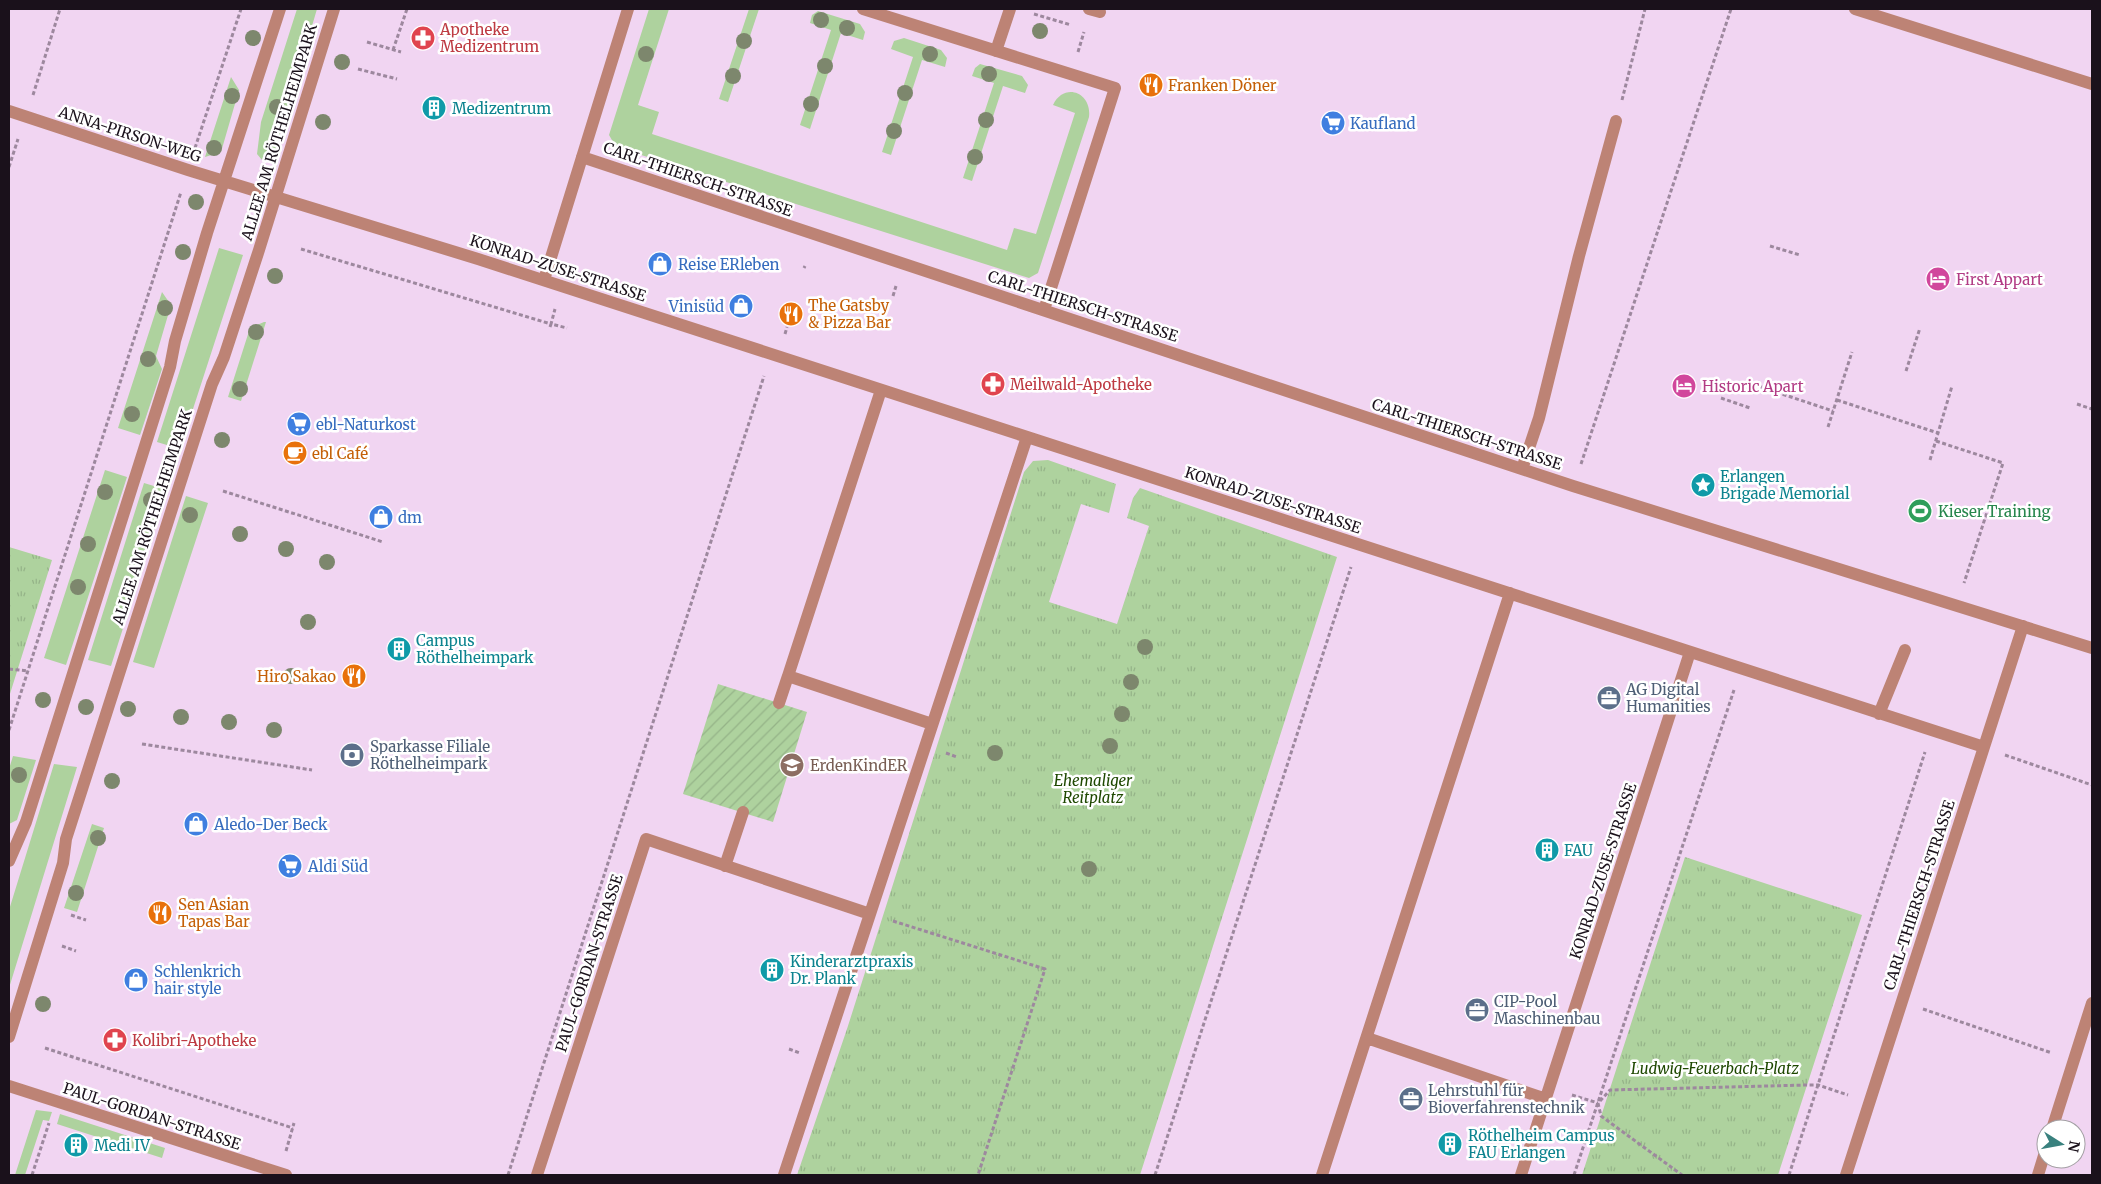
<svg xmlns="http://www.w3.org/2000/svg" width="2101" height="1184" font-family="Merriweather,serif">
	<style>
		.grass { fill: #aed29e }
		.park { fill: url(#park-tufts) }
		.garden { fill: url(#garden-furrows) }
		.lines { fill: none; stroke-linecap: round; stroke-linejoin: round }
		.path { stroke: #9d889e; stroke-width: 3; stroke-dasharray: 4 2.5; stroke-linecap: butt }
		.minor { stroke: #bd8375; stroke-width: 12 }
		.tree { fill: #7d876d }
		.labels { text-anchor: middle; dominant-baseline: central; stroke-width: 5; stroke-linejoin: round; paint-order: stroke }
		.health-label { font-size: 15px; fill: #be3a42; stroke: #fff; text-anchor: start }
		.food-label { font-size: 15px; fill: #c56008; stroke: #fff; text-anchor: start }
		.culture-label { font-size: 15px; fill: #0d838f; stroke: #fff; text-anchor: start }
		.shop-label { font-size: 15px; fill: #366cbe; stroke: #fff; text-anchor: start }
		.street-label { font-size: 15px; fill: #1a111b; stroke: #fff }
		.hotel-label { font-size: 15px; fill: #b23c85; stroke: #fff; text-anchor: start }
		.leisure-label { font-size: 15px; fill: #27864d; stroke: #fff; text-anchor: start }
		.service-label { font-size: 15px; fill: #4e5e75; stroke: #fff; text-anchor: start }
		.education-label { font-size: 15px; fill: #785e54; stroke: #fff; text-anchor: start }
		.park-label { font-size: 15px; font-style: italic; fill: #1e4800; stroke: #fff }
	</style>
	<defs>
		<pattern id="park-tufts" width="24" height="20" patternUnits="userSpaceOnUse" patternTransform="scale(1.25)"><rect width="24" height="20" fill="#aed29e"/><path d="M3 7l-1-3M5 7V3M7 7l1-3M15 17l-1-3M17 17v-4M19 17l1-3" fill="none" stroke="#95b388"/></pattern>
		<pattern id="garden-furrows" width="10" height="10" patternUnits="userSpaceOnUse" patternTransform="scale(1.25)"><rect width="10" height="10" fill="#aed29e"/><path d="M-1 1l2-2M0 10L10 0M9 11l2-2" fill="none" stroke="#95b388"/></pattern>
	</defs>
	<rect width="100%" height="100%" fill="#f1d5f2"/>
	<!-- grass -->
	<path class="grass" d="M297 9H317L273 158 262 160 257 154 261 122Z
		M649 9H669L638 105 659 112 652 134 1007 250 1014 228 1036 234 1075 113 1053 105C1064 82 1092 92 1089 117L1038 273 1029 278 616 147 609 135Z
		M749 9H759L728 102 719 99Z
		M818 11 860 24 865 32 863 40 841 33 810 129 800 125 831 30 810 23 812 15Z
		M904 38 941 50 947 58 945 67 922 60 891 155 882 152 913 57 891 49 894 41Z
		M980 64 1022 76 1028 85 1025 93 1003 86 972 181 963 178 994 83 972 76 975 68Z
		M231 77 239 90 221 152 205 157Z
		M219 248 243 255 180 449 157 442Z
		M162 292 171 305 156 356 162 369 140 435 118 428Z
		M264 322H266L241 401 228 397 250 328Z
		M105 470 127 477 66 665 44 658Z
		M144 483 167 490 111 666 88 660Z
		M186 496 208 503 154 668 133 662Z
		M13 756 36 760 17 820 9 824V769Z
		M54 764 77 767 9 988V910Z
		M92 824 104 828 77 912 64 908Z
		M36 1110 52 1112 49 1121 43 1120 25 1175H15Z
		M60 1114 165 1148 162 1158 57 1124Z"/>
	<!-- park -->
	<path class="park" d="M1048 460 1116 484 1109 513 1081 504 1049 602 1117 624 1149 526 1127 518 1133 498 1140 488 1337 557 1140 1175H797L847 1029 1024 472 1033 461Z
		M9 547 52 560 9 697Z
		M1685 857 1862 915 1778 1175H1582Z"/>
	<!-- garden -->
	<path class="garden" d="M718 684 807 712 773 822 683 794Z"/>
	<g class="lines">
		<!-- path -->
		<path class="path" d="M1034 14 1071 25
			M367 42 401 52
			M393 50 407 9
			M1078 52 1084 32
			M358 69 397 79
			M33 95 60 9
			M1622 100 1645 9
			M195 148 241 9
			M9 167 18 139
			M1770 246 1800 255
			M301 249 551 324 555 309
			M804 268 805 266
			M893 296 896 286
			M550 327 551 324 567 328
			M785 334 787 327
			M1906 371 1920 328
			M1758 386 1833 411
			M1721 398 1750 408
			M1837 400 1938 433
			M2077 404 2092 409
			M1828 427 1852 352
			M1936 441 2003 463 1964 583
			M1930 460 1952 386
			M1581 464 1731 9
			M223 491 383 542
			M9 669 28 671
			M9 730 181 192
			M142 744 312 770
			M946 753 957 757
			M2005 755 2092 785
			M71 915 86 920
			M893 921 1045 969 978 1175
			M62 946 76 951
			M1923 1009 2052 1053
			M45 1048 293 1128
			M789 1049 800 1053
			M1572 1095 1598 1103
			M1600 1101 1610 1090 1807 1085H1818L1848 1095
			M1598 1103 1601 1116 1682 1175
			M286 1151 294 1123
			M32 1175 49 1123
			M508 1175 764 376
			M1155 1175 1351 567
			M1574 1175 1734 690
			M1789 1175 1925 752"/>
		<!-- minor -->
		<path class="minor" d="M863 9 1115 88 1044 310
			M1089 9 1100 12
			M1855 9 2092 84
			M996 51 1010 9
			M9 111 188 170 478 259 1984 747
			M582 157 1573 486 2092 648
			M544 280 628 9
			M881 390 788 676 932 724
			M1522 469 1539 418 1579 256 1616 121
			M779 703 788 676
			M1879 714 1905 650
			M9 861 26 822 170 367 175 341 207 233 280 9
			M725 866 743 812
			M870 914 1027 437
			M9 1037 63 863 66 839 212 384 224 357 259 250 334 9
			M1367 1038 1546 1099
			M9 1086 286 1175
			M2052 1129 2092 1003
			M537 1175 646 839 870 914 784 1175
			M1322 1175 1510 593
			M1521 1175 1690 652
			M1846 1175 2023 626
			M2038 1175 2046 1149"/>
	</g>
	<!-- trees -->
	<g class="tree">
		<circle cx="821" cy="20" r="8"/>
		<circle cx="847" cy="28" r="8"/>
		<circle cx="1040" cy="31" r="8"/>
		<circle cx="253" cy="38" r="8"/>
		<circle cx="744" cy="41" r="8"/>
		<circle cx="646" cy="54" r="8"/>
		<circle cx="930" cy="54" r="8"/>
		<circle cx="342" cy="62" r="8"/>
		<circle cx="825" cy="66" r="8"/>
		<circle cx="989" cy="74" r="8"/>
		<circle cx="733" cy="76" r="8"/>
		<circle cx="905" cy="93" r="8"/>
		<circle cx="232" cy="96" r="8"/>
		<circle cx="811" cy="104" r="8"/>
		<circle cx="277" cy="107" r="8"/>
		<circle cx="986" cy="120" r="8"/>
		<circle cx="323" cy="122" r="8"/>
		<circle cx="894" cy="131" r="8"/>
		<circle cx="214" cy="148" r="8"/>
		<circle cx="975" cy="157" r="8"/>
		<circle cx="196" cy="202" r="8"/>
		<circle cx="183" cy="252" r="8"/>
		<circle cx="275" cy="276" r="8"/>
		<circle cx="165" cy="308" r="8"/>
		<circle cx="256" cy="332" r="8"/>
		<circle cx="148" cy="359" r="8"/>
		<circle cx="240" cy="389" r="8"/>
		<circle cx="132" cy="414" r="8"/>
		<circle cx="222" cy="440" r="8"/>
		<circle cx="105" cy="492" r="8"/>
		<circle cx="151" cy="500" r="8"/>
		<circle cx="190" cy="515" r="8"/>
		<circle cx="240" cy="534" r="8"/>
		<circle cx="88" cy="544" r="8"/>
		<circle cx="286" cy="549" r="8"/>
		<circle cx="327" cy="562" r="8"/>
		<circle cx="78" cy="587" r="8"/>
		<circle cx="308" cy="622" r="8"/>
		<circle cx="1145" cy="647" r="8"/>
		<circle cx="291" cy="676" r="8"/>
		<circle cx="1131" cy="682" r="8"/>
		<circle cx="43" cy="700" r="8"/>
		<circle cx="86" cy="707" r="8"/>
		<circle cx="128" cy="709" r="8"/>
		<circle cx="1122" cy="714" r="8"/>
		<circle cx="181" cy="717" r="8"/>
		<circle cx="229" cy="722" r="8"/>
		<circle cx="274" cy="730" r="8"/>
		<circle cx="1110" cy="746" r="8"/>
		<circle cx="995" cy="753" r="8"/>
		<circle cx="19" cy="775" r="8"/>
		<circle cx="112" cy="781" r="8"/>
		<circle cx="98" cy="838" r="8"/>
		<circle cx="1089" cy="869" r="8"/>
		<circle cx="76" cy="893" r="8"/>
		<circle cx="43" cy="1004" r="8"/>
	</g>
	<!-- icons -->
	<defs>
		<symbol id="pharmacy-disc" viewBox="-11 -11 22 22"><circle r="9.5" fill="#e0444e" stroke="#fff"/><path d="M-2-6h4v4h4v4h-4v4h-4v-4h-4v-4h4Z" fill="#fff"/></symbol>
		<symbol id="restaurant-disc" viewBox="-11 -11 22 22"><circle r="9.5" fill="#e8710a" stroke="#fff"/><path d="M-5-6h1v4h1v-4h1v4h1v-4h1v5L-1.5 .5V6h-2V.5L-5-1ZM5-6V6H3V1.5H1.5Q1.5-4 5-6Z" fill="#fff"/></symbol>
		<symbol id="building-disc" viewBox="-11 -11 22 22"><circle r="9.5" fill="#0f9aa8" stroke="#fff"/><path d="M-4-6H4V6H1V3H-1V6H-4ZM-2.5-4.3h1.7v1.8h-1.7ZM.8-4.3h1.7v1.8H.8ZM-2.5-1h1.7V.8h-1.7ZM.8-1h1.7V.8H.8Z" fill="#fff"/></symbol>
		<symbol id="supermarket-disc" viewBox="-11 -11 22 22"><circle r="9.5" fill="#3f7fe0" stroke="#fff"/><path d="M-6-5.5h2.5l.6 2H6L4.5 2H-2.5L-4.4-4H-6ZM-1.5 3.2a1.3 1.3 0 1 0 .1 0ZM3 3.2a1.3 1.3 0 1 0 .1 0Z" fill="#fff"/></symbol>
		<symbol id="shop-disc" viewBox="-11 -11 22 22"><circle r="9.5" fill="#3f7fe0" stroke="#fff"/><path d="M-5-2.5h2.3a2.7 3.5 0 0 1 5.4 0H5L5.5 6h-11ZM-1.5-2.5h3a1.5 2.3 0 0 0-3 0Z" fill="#fff"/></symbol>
		<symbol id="hotel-disc" viewBox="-11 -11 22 22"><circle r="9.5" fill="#d1479c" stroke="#fff"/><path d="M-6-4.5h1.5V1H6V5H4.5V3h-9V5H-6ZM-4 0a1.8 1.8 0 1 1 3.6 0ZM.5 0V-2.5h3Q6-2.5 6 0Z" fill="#fff"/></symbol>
		<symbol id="cafe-disc" viewBox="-11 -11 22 22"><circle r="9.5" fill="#e8710a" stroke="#fff"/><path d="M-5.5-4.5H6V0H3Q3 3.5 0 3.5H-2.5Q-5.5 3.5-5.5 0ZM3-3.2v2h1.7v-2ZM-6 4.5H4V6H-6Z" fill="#fff"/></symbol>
		<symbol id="sight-disc" viewBox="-11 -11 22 22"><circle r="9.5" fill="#0f9aa8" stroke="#fff"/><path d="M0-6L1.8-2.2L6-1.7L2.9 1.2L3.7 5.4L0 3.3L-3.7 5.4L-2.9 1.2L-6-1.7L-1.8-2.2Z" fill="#fff"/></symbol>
		<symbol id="stadium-disc" viewBox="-11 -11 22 22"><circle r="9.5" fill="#2e9e5b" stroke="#fff"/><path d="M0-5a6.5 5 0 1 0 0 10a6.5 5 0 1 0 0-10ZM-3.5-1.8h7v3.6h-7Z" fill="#fff"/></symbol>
		<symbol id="office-disc" viewBox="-11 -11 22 22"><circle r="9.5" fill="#5c6f8a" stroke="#fff"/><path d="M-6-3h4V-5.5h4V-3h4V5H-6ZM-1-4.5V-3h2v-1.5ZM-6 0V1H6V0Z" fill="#fff"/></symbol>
		<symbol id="bank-disc" viewBox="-11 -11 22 22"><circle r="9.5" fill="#5c6f8a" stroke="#fff"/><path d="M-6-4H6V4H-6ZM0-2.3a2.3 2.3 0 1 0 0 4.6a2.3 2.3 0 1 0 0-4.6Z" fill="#fff"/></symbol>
		<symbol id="school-disc" viewBox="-11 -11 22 22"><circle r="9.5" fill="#8d6e63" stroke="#fff"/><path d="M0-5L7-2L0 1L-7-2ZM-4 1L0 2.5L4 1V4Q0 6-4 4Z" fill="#fff"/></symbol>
	</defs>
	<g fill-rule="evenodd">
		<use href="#pharmacy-disc" x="409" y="24" width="28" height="28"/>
		<use href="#restaurant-disc" x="1137" y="71" width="28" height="28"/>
		<use href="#building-disc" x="420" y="94" width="28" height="28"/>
		<use href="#supermarket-disc" x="1319" y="109" width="28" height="28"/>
		<use href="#shop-disc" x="646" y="250" width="28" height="28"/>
		<use href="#hotel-disc" x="1924" y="265" width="28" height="28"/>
		<use href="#shop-disc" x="727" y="292" width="28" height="28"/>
		<use href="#restaurant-disc" x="777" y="300" width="28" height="28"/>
		<use href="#pharmacy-disc" x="979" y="370" width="28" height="28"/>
		<use href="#hotel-disc" x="1670" y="372" width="28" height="28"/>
		<use href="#supermarket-disc" x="285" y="410" width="28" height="28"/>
		<use href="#cafe-disc" x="281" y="439" width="28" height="28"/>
		<use href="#sight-disc" x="1689" y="471" width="28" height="28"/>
		<use href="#stadium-disc" x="1906" y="497" width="28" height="28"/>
		<use href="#shop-disc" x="367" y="503" width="28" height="28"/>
		<use href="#building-disc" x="385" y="635" width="28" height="28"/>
		<use href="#restaurant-disc" x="340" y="662" width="28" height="28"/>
		<use href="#office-disc" x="1595" y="684" width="28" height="28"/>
		<use href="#bank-disc" x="338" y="741" width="28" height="28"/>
		<use href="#school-disc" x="778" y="751" width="28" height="28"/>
		<use href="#shop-disc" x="182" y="810" width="28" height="28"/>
		<use href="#building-disc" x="1533" y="836" width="28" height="28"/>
		<use href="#supermarket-disc" x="276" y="852" width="28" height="28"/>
		<use href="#restaurant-disc" x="146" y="899" width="28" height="28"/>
		<use href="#building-disc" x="758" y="956" width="28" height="28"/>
		<use href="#shop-disc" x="122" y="966" width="28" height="28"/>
		<use href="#office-disc" x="1463" y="996" width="28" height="28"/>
		<use href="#pharmacy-disc" x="101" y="1026" width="28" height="28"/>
		<use href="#office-disc" x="1397" y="1085" width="28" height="28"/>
		<use href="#building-disc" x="1436" y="1130" width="28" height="28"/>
		<use href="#building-disc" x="62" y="1131" width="28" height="28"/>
	</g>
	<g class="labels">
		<!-- health labels -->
		<g class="health-label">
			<text x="440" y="29">Apotheke<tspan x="440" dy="17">Medizentrum</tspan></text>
			<text x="1010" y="384">Meilwald-Apotheke</text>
			<text x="132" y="1040">Kolibri-Apotheke</text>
		</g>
		<!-- food labels -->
		<g class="food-label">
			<text x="1168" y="85">Franken Döner</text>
			<text x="808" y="305">The Gatsby<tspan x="808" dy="17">&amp; Pizza Bar</tspan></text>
			<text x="312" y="453">ebl Café</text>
			<text x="336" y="676" text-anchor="end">Hiro Sakao</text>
			<text x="178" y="904">Sen Asian<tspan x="178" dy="17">Tapas Bar</tspan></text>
		</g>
		<!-- culture labels -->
		<g class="culture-label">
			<text x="452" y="108">Medizentrum</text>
			<text x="1720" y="476">Erlangen<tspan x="1720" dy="17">Brigade Memorial</tspan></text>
			<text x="416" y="640">Campus<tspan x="416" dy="17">Röthelheimpark</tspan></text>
			<text x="1564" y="850">FAU</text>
			<text x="790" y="961">Kinderarztpraxis<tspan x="790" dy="17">Dr. Plank</tspan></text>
			<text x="1468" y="1135">Röthelheim Campus<tspan x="1468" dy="17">FAU Erlangen</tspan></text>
			<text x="94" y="1145">Medi IV</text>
		</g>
		<!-- shop labels -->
		<g class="shop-label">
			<text x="1350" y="123">Kaufland</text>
			<text x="678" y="264">Reise ERleben</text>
			<text x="724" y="306" text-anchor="end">Vinisüd</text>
			<text x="316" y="424">ebl-Naturkost</text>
			<text x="398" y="517">dm</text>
			<text x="214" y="824">Aledo-Der Beck</text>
			<text x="308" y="866">Aldi Süd</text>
			<text x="154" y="971">Schlenkrich<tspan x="154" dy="17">hair style</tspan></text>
		</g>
		<!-- street labels -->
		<g class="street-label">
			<text transform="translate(279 132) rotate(-73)">ALLEE AM RÖTHELHEIMPARK</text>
			<text transform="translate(130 134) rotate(18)">ANNA-PIRSON-WEG</text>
			<text transform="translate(698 179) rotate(19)">CARL-THIERSCH-STRASSE</text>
			<text transform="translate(558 268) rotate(18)">KONRAD-ZUSE-STRASSE</text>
			<text transform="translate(1083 306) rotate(18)">CARL-THIERSCH-STRASSE</text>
			<text transform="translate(1467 434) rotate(18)">CARL-THIERSCH-STRASSE</text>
			<text transform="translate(1273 500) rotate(18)">KONRAD-ZUSE-STRASSE</text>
			<text transform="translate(152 517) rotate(-72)">ALLEE AM RÖTHELHEIMPARK</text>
			<text transform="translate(1603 871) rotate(-72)">KONRAD-ZUSE-STRASSE</text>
			<text transform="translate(1919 895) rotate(-72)">CARL-THIERSCH-STRASSE</text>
			<text transform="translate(589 963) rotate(-72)">PAUL-GORDAN-STRASSE</text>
			<text transform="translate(152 1116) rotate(18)">PAUL-GORDAN-STRASSE</text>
		</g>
		<!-- hotel labels -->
		<g class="hotel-label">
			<text x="1956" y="279">First Appart</text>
			<text x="1702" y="386">Historic Apart</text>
		</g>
		<!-- leisure labels -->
		<g class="leisure-label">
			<text x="1938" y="511">Kieser Training</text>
		</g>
		<!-- service labels -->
		<g class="service-label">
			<text x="1626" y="689">AG Digital<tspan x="1626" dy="17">Humanities</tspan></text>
			<text x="370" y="746">Sparkasse Filiale<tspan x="370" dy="17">Röthelheimpark</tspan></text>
			<text x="1494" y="1001">CIP-Pool<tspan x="1494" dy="17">Maschinenbau</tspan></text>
			<text x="1428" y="1090">Lehrstuhl für<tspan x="1428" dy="17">Bioverfahrenstechnik</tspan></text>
		</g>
		<!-- education labels -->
		<g class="education-label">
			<text x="810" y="765">ErdenKindER</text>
		</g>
		<!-- park labels -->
		<g class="park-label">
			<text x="1093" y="780">Ehemaliger<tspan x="1093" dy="17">Reitplatz</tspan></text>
			<text x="1715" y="1068">Ludwig-Feuerbach-Platz</text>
		</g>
	</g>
	<!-- border -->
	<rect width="2101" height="1184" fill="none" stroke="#1a111b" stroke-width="20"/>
	<!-- north arrow -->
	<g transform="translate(2061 1144) rotate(101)"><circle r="24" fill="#ffffff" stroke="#a3a0a4"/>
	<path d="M0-4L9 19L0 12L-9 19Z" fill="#39817e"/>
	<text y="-8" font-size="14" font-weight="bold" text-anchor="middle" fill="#1a111b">N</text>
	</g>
</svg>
